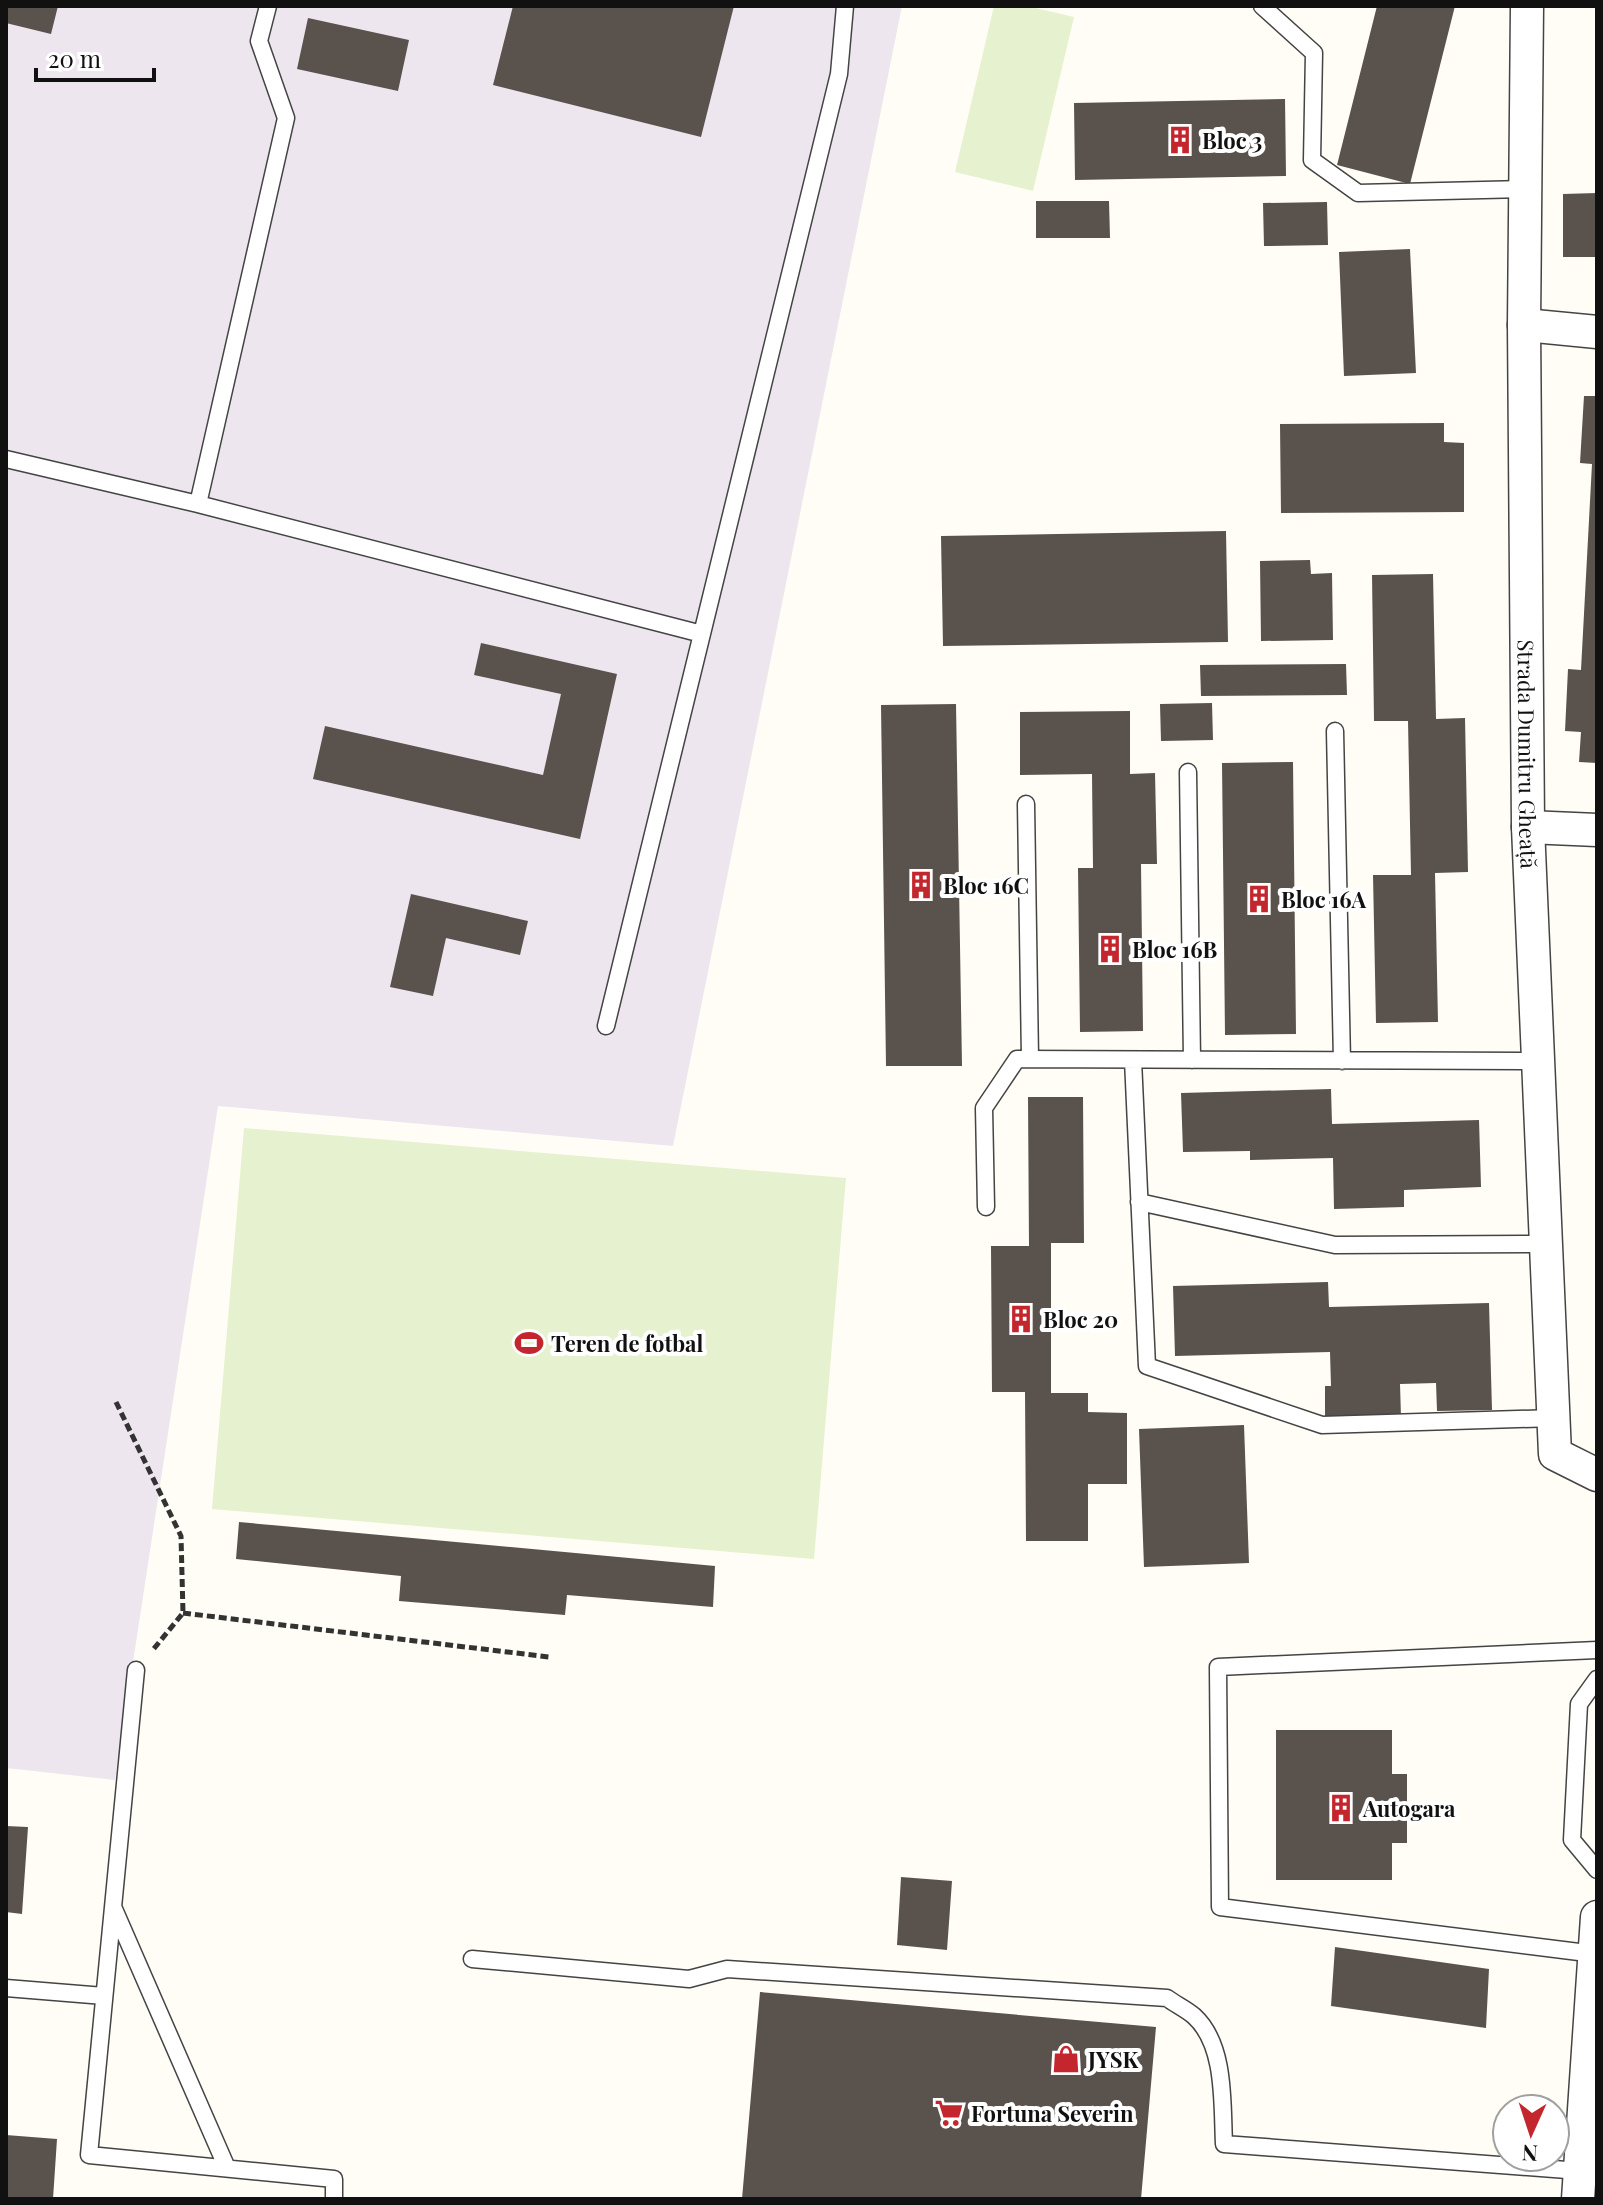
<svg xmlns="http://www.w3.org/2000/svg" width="1603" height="2205" font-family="'Playfair Display',serif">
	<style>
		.industrial { fill: #eee6ef }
		.pitch { fill: #e6f2cf }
		.building { fill: #5a524d }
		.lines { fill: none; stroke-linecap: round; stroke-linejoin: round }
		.lane-casing { stroke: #444; stroke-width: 19 }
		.street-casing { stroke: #444; stroke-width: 35 }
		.path { stroke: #333; stroke-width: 5; stroke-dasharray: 8 4; stroke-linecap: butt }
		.lane { stroke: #fff; stroke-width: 16 }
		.street { stroke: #fff; stroke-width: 32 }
		.labels { text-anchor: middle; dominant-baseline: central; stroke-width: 8; stroke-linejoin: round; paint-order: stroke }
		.poi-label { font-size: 22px; font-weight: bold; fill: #111; stroke: #fff; text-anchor: start }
		.street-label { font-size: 22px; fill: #111; stroke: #fff }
	</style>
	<rect width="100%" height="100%" fill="#fffdf5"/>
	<!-- industrial -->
	<path class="industrial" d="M6 6H902L673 1146 218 1106 115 1780 6 1768Z"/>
	<!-- pitch -->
	<path class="pitch" d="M994 6H1027L1074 17 1033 191 955 172Z
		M244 1128 846 1178 814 1559 212 1509Z"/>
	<!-- building -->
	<path class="building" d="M6 6H58L51 34 6 23Z
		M513 6H734L701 137 493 85Z
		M1377 6H1455L1410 184 1337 165Z
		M308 18 409 40 398 91 297 69Z
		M1285 99 1286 176 1075 180 1074 103Z
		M1597 193V257H1563V194Z
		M1036 201H1109L1110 238H1036Z
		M1327 202 1328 245 1264 246 1263 203Z
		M1410 249 1416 373 1344 376 1339 252Z
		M1584 396H1597V763L1579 762 1581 732 1565 731 1568 669 1581 670 1592 464 1580 463Z
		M1444 423V442L1464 443V512L1281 513 1280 424Z
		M1226 531 1228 642 943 646 941 536Z
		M1310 560 1311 574 1332 573 1333 640 1261 641 1260 561Z
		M1433 574 1436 719 1465 718 1468 872 1435 873 1438 1022 1376 1023 1373 875H1411L1408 721H1374L1372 575Z
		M481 643 617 674 580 839 313 779 325 726 543 775 561 694 474 675Z
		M1346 664 1347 695 1201 696 1200 665Z
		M1212 703 1213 740 1161 741 1160 704Z
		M956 704 962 1066H886L881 705Z
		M1130 711V774L1155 773 1157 864H1141L1143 1031 1080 1032 1078 868H1093L1092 774 1020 775V712Z
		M1293 762 1296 1034 1225 1035 1222 763Z
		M411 894 528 921 520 955 446 938 433 996 390 987Z
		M1331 1089 1332 1124 1479 1120 1481 1187 1404 1190V1207L1334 1209 1333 1158 1250 1160V1151L1183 1152 1181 1093Z
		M1028 1097H1083L1084 1243H1051V1393H1088V1412L1127 1413V1484H1088V1541H1026L1025 1392H992L991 1246H1029Z
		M1328 1282 1329 1307 1489 1303 1492 1410 1437 1411 1436 1383 1400 1384 1401 1417 1325 1418V1386H1331L1330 1352 1175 1356 1173 1286Z
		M1244 1425 1249 1563 1144 1567 1139 1429Z
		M239 1522 715 1566 713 1607 567 1595 565 1615 399 1601 401 1576 236 1559Z
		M1276 1730H1392V1774H1407V1843H1392V1880H1276Z
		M6 1826 28 1827 22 1914 6 1912Z
		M901 1877 952 1881 947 1950 897 1945Z
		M1335 1947 1489 1969 1486 2028 1331 2006Z
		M760 1992 1156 2027 1141 2199H742Z
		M6 2135 57 2139 53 2199H6Z"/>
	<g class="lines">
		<defs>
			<path id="lane" d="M1262 6 1314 53 1312 160 1358 193 1525 189
				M6 459 198 504 702 634
				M198 504 286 118 259 41 268 6
				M1335 731 1342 1061
				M1188 772 1192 1060
				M1026 804 1030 1059
				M606 1026 839 74 845 6
				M1133 1060 1147 1366 1322 1425 1554 1418
				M1139 1202 1335 1245 1546 1244
				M986 1207 984 1108 1017 1059 1538 1061
				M136 1670 89 2155 334 2179V2199
				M1597 1679 1579 1704 1572 1840 1597 1870
				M114 1909 227 2168
				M1595 1954 1220 1907 1218 1667 1597 1650
				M472 1959 689 1979 727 1969 1167 1998C1175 2004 1186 2009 1194 2016 1226 2045 1222 2104 1224 2144L1580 2171
				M6 1988 104 1996"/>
			<g id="street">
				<path id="s1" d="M1527 6 1524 325 1528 827 1555 1454 1597 1475"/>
				<path d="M1524 325 1597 332"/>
				<path d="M1528 827 1597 830"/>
				<path d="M1578 2199 1597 1917"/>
			</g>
		</defs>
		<!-- lane casing -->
		<use href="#lane" class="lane-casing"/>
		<!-- street casing -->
		<use href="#street" class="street-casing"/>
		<!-- path -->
		<path class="path" d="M116 1402 181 1536 183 1613 152 1651
			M183 1613 549 1657"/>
		<!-- lane -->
		<use href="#lane" class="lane"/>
		<!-- street -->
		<use href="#street" class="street"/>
	</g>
	<!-- icons -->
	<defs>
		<symbol id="building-bare" viewBox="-9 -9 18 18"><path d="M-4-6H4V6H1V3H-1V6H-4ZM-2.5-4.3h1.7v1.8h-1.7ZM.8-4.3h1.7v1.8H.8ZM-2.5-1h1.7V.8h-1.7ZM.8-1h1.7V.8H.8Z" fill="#c4262e" stroke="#fff" stroke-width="2.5" paint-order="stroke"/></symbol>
		<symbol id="stadium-bare" viewBox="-9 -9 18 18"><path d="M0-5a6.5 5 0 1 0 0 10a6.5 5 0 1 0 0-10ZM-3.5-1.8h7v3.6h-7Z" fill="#c4262e" stroke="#fff" stroke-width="2.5" paint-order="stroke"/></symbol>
		<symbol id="shop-bare" viewBox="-9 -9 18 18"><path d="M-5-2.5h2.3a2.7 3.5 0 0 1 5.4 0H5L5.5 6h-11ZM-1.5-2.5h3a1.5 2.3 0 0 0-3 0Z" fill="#c4262e" stroke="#fff" stroke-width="2.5" paint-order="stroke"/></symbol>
		<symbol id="supermarket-bare" viewBox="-9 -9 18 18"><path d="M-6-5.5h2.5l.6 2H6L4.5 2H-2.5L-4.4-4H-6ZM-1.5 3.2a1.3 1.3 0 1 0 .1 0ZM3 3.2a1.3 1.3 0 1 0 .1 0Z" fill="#c4262e" stroke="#fff" stroke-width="2.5" paint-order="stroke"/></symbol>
	</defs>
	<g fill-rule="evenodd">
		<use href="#building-bare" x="1160" y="120" width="40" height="40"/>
		<use href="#building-bare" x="901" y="865" width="40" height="40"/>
		<use href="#building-bare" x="1239" y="879" width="40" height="40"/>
		<use href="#building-bare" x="1090" y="929" width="40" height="40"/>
		<use href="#building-bare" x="1001" y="1299" width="40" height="40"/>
		<use href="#stadium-bare" x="509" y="1323" width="40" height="40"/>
		<use href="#building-bare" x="1321" y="1788" width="40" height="40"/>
		<use href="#shop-bare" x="1046" y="2039" width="40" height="40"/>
		<use href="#supermarket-bare" x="929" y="2093" width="40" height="40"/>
	</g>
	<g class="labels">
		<!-- poi labels -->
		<g class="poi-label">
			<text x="1202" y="140">Bloc 3</text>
			<text x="943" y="885">Bloc 16C</text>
			<text x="1281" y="899">Bloc 16A</text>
			<text x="1132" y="949">Bloc 16B</text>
			<text x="1043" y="1319">Bloc 20</text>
			<text x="551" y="1343">Teren de fotbal</text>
			<text x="1363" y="1808">Autogara</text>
			<text x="1088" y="2059">JYSK</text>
			<text x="971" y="2113">Fortuna Severin</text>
		</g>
		<!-- street labels -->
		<g class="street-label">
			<text stroke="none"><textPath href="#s1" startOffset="748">Strada Dumitru Gheață</textPath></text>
		</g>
	</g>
	<!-- border -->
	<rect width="1603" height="2205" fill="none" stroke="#111111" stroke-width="16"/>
	<!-- north arrow -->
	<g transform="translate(1531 2133) rotate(183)"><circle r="38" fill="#ffffff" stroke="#a0a0a0" stroke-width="2"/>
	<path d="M0-6L14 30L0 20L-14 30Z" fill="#c4262e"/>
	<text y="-12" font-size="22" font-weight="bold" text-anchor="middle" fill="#111111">N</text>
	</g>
	<!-- scale -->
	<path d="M36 68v12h118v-12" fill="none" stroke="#111111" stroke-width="4"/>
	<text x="48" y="68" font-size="24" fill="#111111" stroke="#ffffff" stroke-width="6" paint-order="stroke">20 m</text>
</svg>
